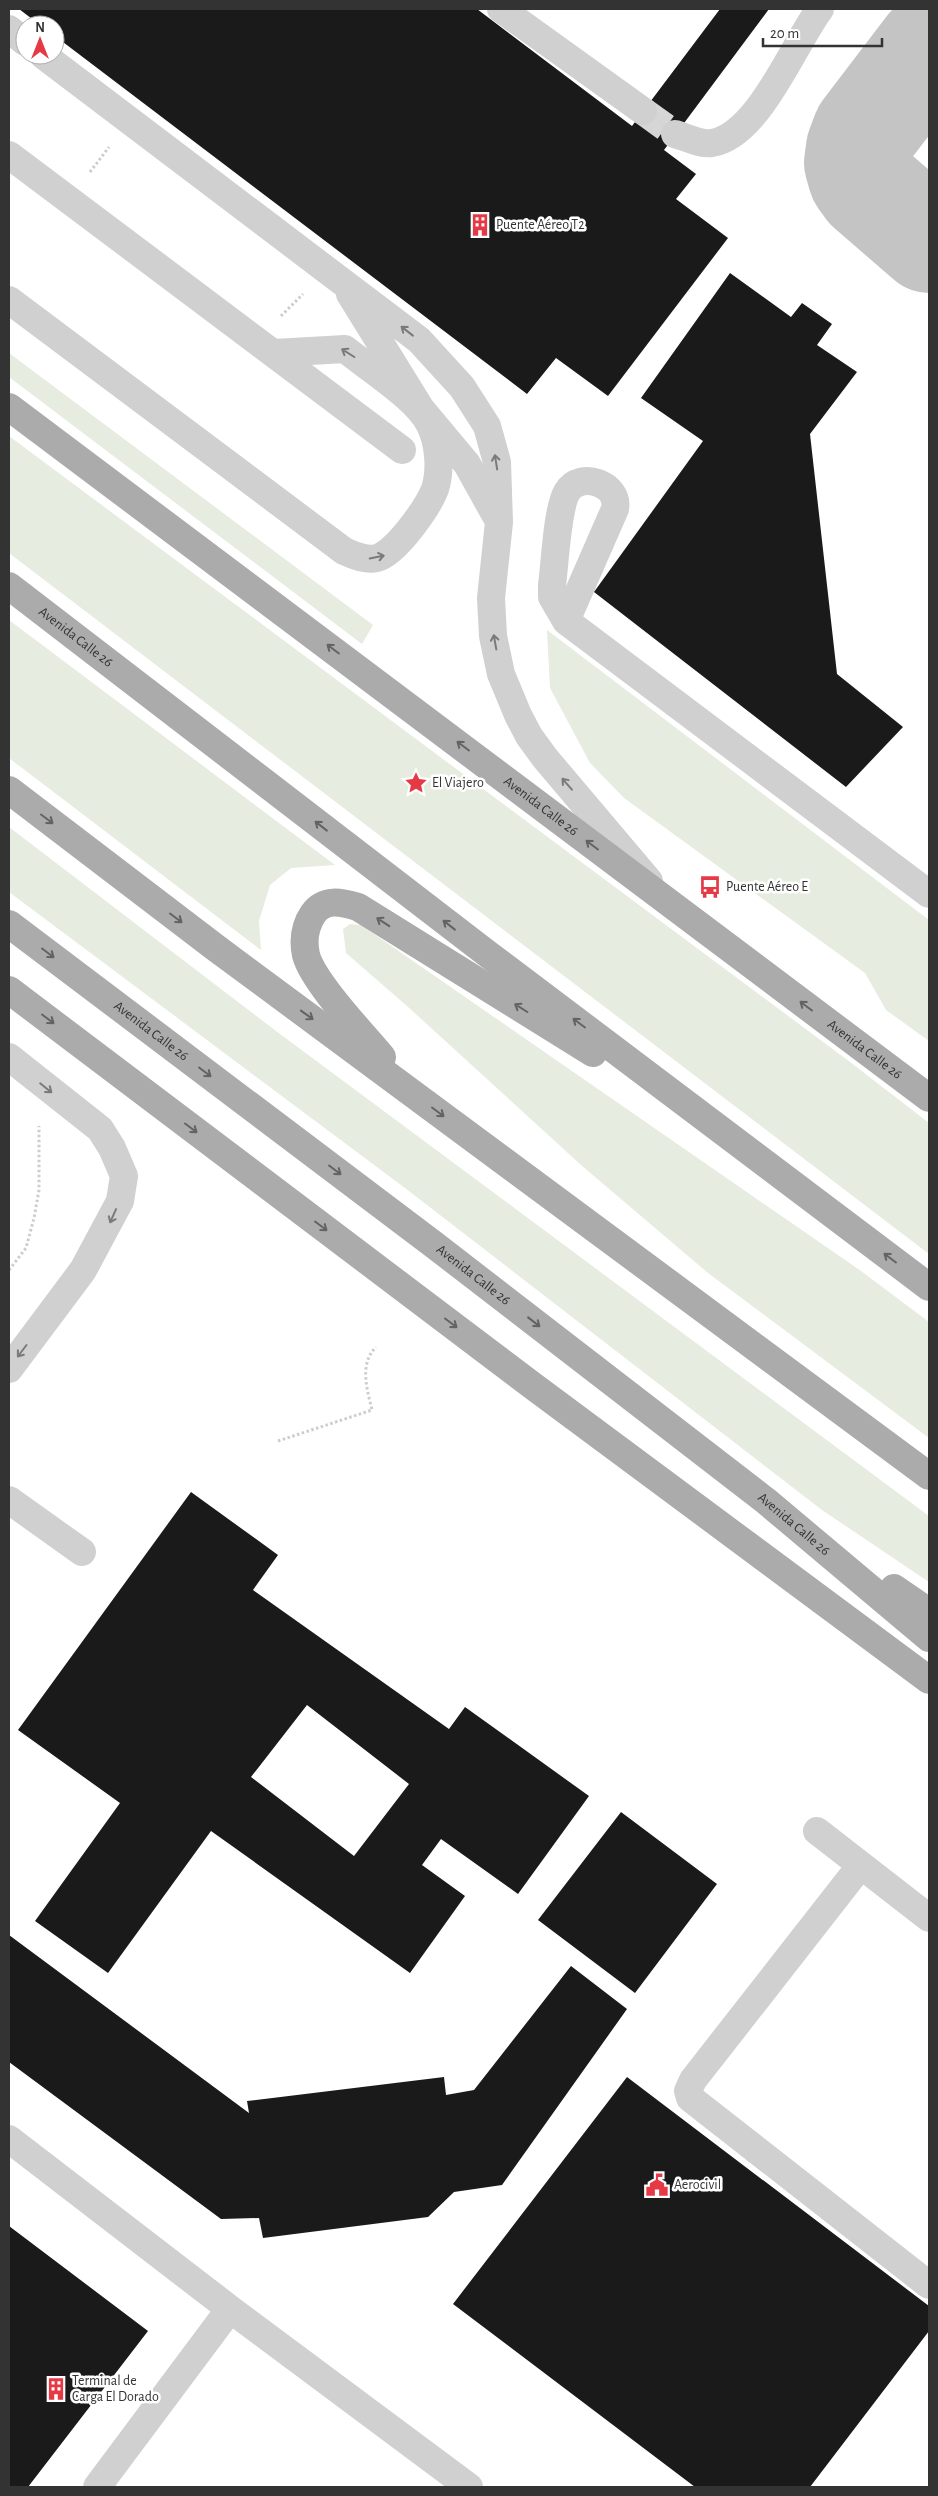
<svg xmlns="http://www.w3.org/2000/svg" width="938" height="2496" font-family="'Alegreya Sans',sans-serif">
	<style>
		.green { fill: #e6ecdf }
		.lines { fill: none; stroke-linecap: round; stroke-linejoin: round }
		.taxiway { stroke: #c4c4c4; stroke-width: 106 }
		.building { fill: #1a1a1a; fill-rule: evenodd }
		.minor-tunnel { stroke: #d6d6d6; stroke-width: 28; stroke-dasharray: 28 14; stroke-linecap: butt }
		.path { stroke: #cdcdcd; stroke-width: 3; stroke-dasharray: 2.5 2.5; stroke-linecap: butt }
		.minor { stroke: #d0d0d0; stroke-width: 28 }
		.major { stroke: #ababab; stroke-width: 28 }
		.oneway { stroke: #7a7a7a }
		.oneway2 { stroke: #636363 }
		.labels { text-anchor: middle; dominant-baseline: central; stroke-width: 5; stroke-linejoin: round; paint-order: stroke }
		.poi-label { font-size: 14px; fill: #333; stroke: #fff; text-anchor: start }
		.street-label { font-size: 14px; fill: #333; stroke: #fff }
	</style>
	<rect width="100%" height="100%" fill="#fff"/>
	<!-- green -->
	<path class="green" d="M9 353 373 625 362 644 9 377Z
		M9 436 850 1062 929 1123V1254L9 553Z
		M9 620 335 865 291 868 270 885 259 921 261 950 9 758Z
		M547 630 929 920V1041L886 1010 865 973 624 798 590 763 550 688Z
		M9 827 276 1031 929 1516V1582L822 1510 405 1188 9 892Z
		M350 924 361 925 861 1271 929 1322V1438L708 1273 581 1165 407 1006 346 953 343 929Z"/>
	<g class="lines">
		<!-- taxiway -->
		<path class="taxiway" d="M929 48 865 132 859 148 857 163 861 177 869 188 929 240"/>
	</g>
	<!-- building -->
	<path class="building" d="M19 9H477L632 126 720 9H769L664 150 696 174 676 199 728 238 608 396 556 358 527 394 55 36V25H40Z
		M730 273 791 317 802 303 832 324 817 345 857 372 810 434 837 674 903 727 846 787 594 592 703 441 641 398Z
		M191 1492 278 1555 253 1590 449 1729 465 1707 589 1796 518 1894 441 1839 422 1865 465 1896 410 1973 211 1831 108 1973 35 1921 120 1803 18 1730ZM307 1705 409 1784 354 1856 251 1777Z
		M621 1812 717 1884 635 1993 538 1920Z
		M9 1935 249 2113 247 2101 444 2077 446 2095 474 2090 571 1966 627 2009 502 2185 454 2192 428 2217 263 2238 259 2218 221 2219 9 2062Z
		M627 2077 929 2306V2331L810 2487H695L453 2304Z
		M9 2226 148 2331 28 2487H9Z"/>
	<g class="lines">
		<!-- minor-tunnel -->
		<path class="minor-tunnel" d="M643 111 675 134"/>
		<!-- path -->
		<path class="path" d="M90 172 109 147
			M281 316 303 294
			M9 1270 26 1248 34 1218 39 1190V1126
			M278 1441 372 1410C367 1389 359 1364 376 1347"/>
		<!-- minor -->
		<path class="minor" d="M501 9 643 111
			M9 29 25 42
			M43 55 419 340 462 387 487 426 497 462 499 522 491 598 493 636 501 674 518 715 529 736 545 758 649 881
			M675 134C685 137 702 145 712 143 759 135 793 45 820 9
			M9 155 402 450
			M350 294 421 409 467 464 496 516
			M9 300 344 551C354 555 365 561 377 558 396 553 428 507 435 489 441 470 439 443 430 425 418 399 368 368 345 349L274 353
			M566 621 615 509C620 484 580 470 567 492 557 509 555 564 552 585V597L566 621 929 894
			M9 1057 100 1129 112 1148 124 1176 120 1201 83 1270 9 1369
			M9 1500 82 1552
			M817 1831 929 1918
			M861 1865 693 2080 688 2091 690 2098 929 2285
			M9 2139 230 2309 469 2487
			M97 2487 230 2309"/>
		<!-- major -->
		<g class="major">
			<path id="s1" d="M9 407 929 1098"/>
			<path id="s2" d="M9 586 489 955 929 1287"/>
			<path d="M9 790 216 948 929 1476"/>
			<path id="s3" d="M9 924 433 1244 766 1501 929 1638"/>
			<path d="M9 990 533 1386 929 1680"/>
			<path d="M382 1057C363 1034 313 982 306 955 303 941 305 926 313 914 324 898 341 902 358 907L593 1053"/>
			<path d="M894 1588 929 1612"/>
		</g>
	</g>
	<!-- one-way arrows -->
	<defs><path id="oneway-shaft" d="M-6 0H5M1.5-3L5.5 0L1.5 3" fill="none" stroke-width="1.6" stroke-linecap="round" stroke-linejoin="round" transform="scale(1.25)"/></defs>
	<g class="oneway">
		<use href="#oneway-shaft" transform="translate(407 331) rotate(-142)"/>
		<use href="#oneway-shaft" transform="translate(348 353) rotate(-148)"/>
		<use href="#oneway-shaft" transform="translate(496 462) rotate(-99)"/>
		<use href="#oneway-shaft" transform="translate(377 557) rotate(-12)"/>
		<use href="#oneway-shaft" transform="translate(495 642) rotate(-100)"/>
		<use href="#oneway-shaft" transform="translate(567 784) rotate(-131)"/>
		<use href="#oneway-shaft" transform="translate(46 1088) rotate(39)"/>
		<use href="#oneway-shaft" transform="translate(113 1216) rotate(114)"/>
		<use href="#oneway-shaft" transform="translate(22 1351) rotate(127)"/>
	</g>
	<g class="oneway2">
		<use href="#oneway-shaft" transform="translate(333 649) rotate(-143)"/>
		<use href="#oneway-shaft" transform="translate(463 746) rotate(-143)"/>
		<use href="#oneway-shaft" transform="translate(47 819) rotate(37)"/>
		<use href="#oneway-shaft" transform="translate(321 826) rotate(-142)"/>
		<use href="#oneway-shaft" transform="translate(592 845) rotate(-143)"/>
		<use href="#oneway-shaft" transform="translate(176 918) rotate(37)"/>
		<use href="#oneway-shaft" transform="translate(383 922) rotate(-147)"/>
		<use href="#oneway-shaft" transform="translate(449 925) rotate(-142)"/>
		<use href="#oneway-shaft" transform="translate(48 953) rotate(37)"/>
		<use href="#oneway-shaft" transform="translate(806 1006) rotate(-143)"/>
		<use href="#oneway-shaft" transform="translate(521 1008) rotate(-148)"/>
		<use href="#oneway-shaft" transform="translate(307 1015) rotate(36)"/>
		<use href="#oneway-shaft" transform="translate(48 1019) rotate(37)"/>
		<use href="#oneway-shaft" transform="translate(579 1023) rotate(-143)"/>
		<use href="#oneway-shaft" transform="translate(205 1072) rotate(37)"/>
		<use href="#oneway-shaft" transform="translate(438 1112) rotate(37)"/>
		<use href="#oneway-shaft" transform="translate(191 1128) rotate(37)"/>
		<use href="#oneway-shaft" transform="translate(335 1170) rotate(37)"/>
		<use href="#oneway-shaft" transform="translate(321 1226) rotate(37)"/>
		<use href="#oneway-shaft" transform="translate(890 1258) rotate(-143)"/>
		<use href="#oneway-shaft" transform="translate(534 1322) rotate(38)"/>
		<use href="#oneway-shaft" transform="translate(451 1323) rotate(37)"/>
	</g>
	<!-- icons -->
	<defs>
		<symbol id="building-bare" viewBox="-9 -9 18 18"><path d="M-4-6H4V6H1V3H-1V6H-4ZM-2.5-4.3h1.7v1.8h-1.7ZM.8-4.3h1.7v1.8H.8ZM-2.5-1h1.7V.8h-1.7ZM.8-1h1.7V.8H.8Z" fill="#e63946" stroke="#fff" stroke-width="2.5" paint-order="stroke"/></symbol>
		<symbol id="sight-bare" viewBox="-9 -9 18 18"><path d="M0-6L1.8-2.2L6-1.7L2.9 1.2L3.7 5.4L0 3.3L-3.7 5.4L-2.9 1.2L-6-1.7L-1.8-2.2Z" fill="#e63946" stroke="#fff" stroke-width="2.5" paint-order="stroke"/></symbol>
		<symbol id="bus-bare" viewBox="-9 -9 18 18"><path d="M-5-6H5V4H4V6H2V4H-2V6H-4V4H-5ZM-3.5-4V0h7V-4ZM-3.5 1.2v1.5H-2V1.2ZM2 1.2v1.5H3.5V1.2Z" fill="#e63946" stroke="#fff" stroke-width="2.5" paint-order="stroke"/></symbol>
		<symbol id="civic-bare" viewBox="-9 -9 18 18"><path d="M-.6-6.5H3V-4.5H.6V-3L4-1V1h2V6H-6V1h2V-1L-.6-3ZM-1.2 2.5V6h2.4V2.5Z" fill="#e63946" stroke="#fff" stroke-width="2.5" paint-order="stroke"/></symbol>
	</defs>
	<g fill-rule="evenodd">
		<use href="#building-bare" x="464" y="209" width="32" height="32"/>
		<use href="#sight-bare" x="400" y="767" width="32" height="32"/>
		<use href="#bus-bare" x="694" y="871" width="32" height="32"/>
		<use href="#civic-bare" x="641" y="2169" width="32" height="32"/>
		<use href="#building-bare" x="40" y="2373" width="32" height="32"/>
	</g>
	<g class="labels">
		<!-- poi labels -->
		<g class="poi-label">
			<text x="496" y="225">Puente Aéreo T2</text>
			<text x="432" y="783">El Viajero</text>
			<text x="726" y="887">Puente Aéreo E</text>
			<text x="674" y="2185">Aerocivil</text>
			<text x="72" y="2381">Terminal de<tspan x="72" dy="16">Carga El Dorado</tspan></text>
		</g>
		<!-- street labels -->
		<g class="street-label">
			<text stroke="none"><textPath href="#s2" startOffset="84">Avenida Calle 26</textPath></text>
			<text stroke="none"><textPath href="#s1" startOffset="665">Avenida Calle 26</textPath></text>
			<text stroke="none"><textPath href="#s3" startOffset="178">Avenida Calle 26</textPath></text>
			<text stroke="none"><textPath href="#s1" startOffset="1070">Avenida Calle 26</textPath></text>
			<text stroke="none"><textPath href="#s3" startOffset="582">Avenida Calle 26</textPath></text>
			<text stroke="none"><textPath href="#s3" startOffset="988">Avenida Calle 26</textPath></text>
		</g>
	</g>
	<!-- border -->
	<rect width="938" height="2496" fill="none" stroke="#333333" stroke-width="20"/>
	<!-- north arrow -->
	<g transform="translate(40 40)"><circle r="24" fill="#ffffff" stroke="#adadad"/>
	<path d="M0-4L9 19L0 12L-9 19Z" fill="#e63946"/>
	<text y="-8" font-size="14" font-weight="bold" text-anchor="middle" fill="#333333">N</text>
	</g>
	<!-- scale -->
	<path d="M763 38v8h119v-8" fill="none" stroke="#333333" stroke-width="2.5"/>
	<text x="770" y="38" font-size="15" fill="#333333" stroke="#ffffff" stroke-width="4" paint-order="stroke">20 m</text>
</svg>
